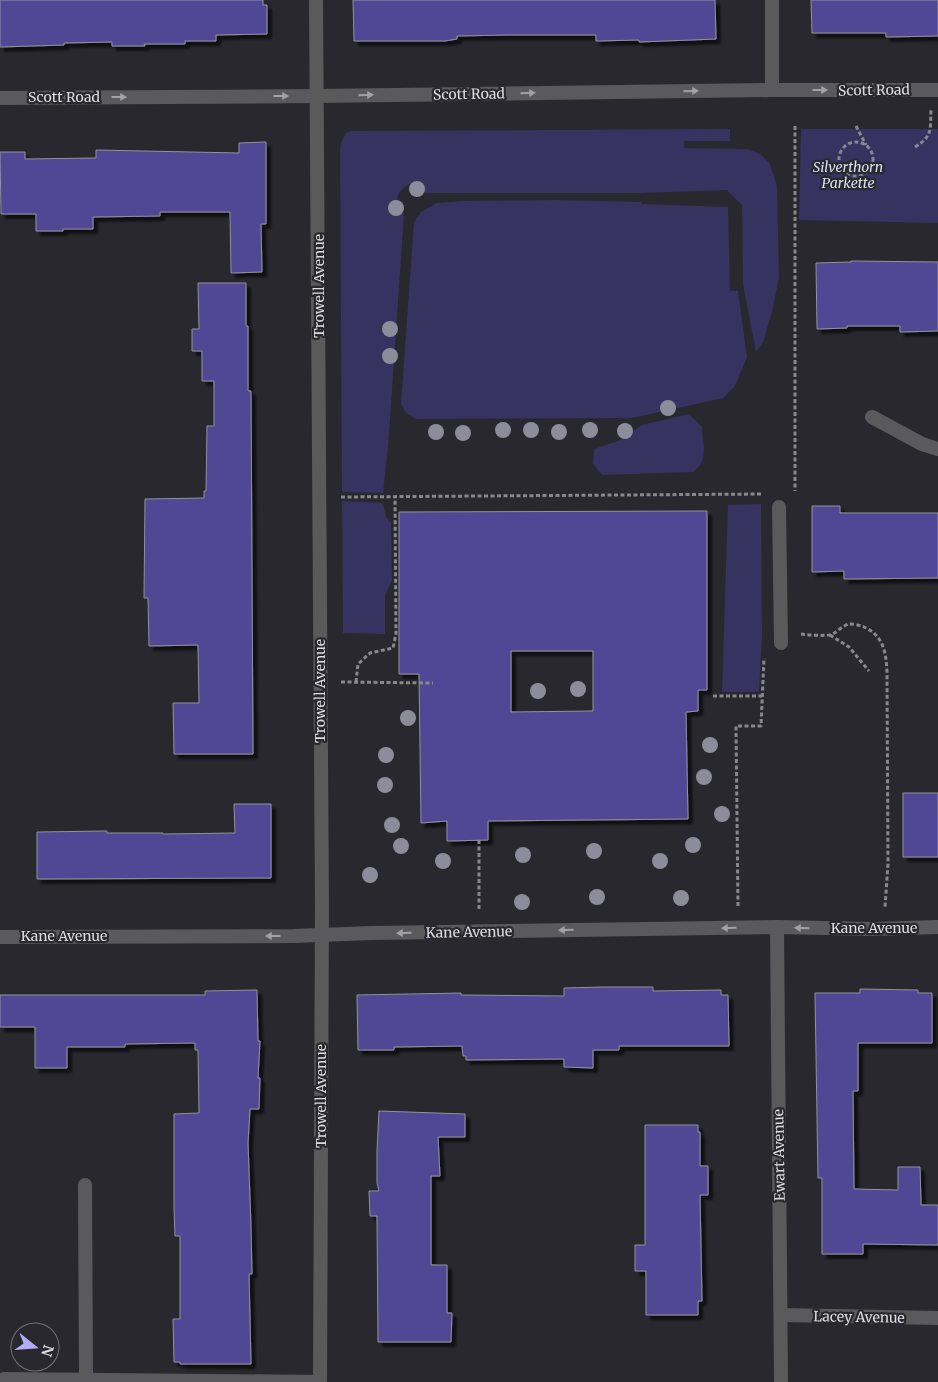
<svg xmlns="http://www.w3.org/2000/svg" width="938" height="1382" font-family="Merriweather,serif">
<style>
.green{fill:#373260}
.building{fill:#514695;stroke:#929298;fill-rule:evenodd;filter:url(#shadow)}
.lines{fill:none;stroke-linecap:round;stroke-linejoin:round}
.path{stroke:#88888c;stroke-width:3;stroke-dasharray:4 2.5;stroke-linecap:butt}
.service{stroke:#5a5a5c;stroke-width:14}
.minor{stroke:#5a5a5c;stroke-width:14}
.tree{fill:#8d8c9b}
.oneway{fill:#a2a2a5}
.labels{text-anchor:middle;stroke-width:4.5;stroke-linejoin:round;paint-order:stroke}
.street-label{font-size:14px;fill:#dddde0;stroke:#29282e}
.park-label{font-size:14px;font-style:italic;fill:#dedef5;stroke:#29282e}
</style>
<defs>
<filter id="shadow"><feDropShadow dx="4.5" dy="4.5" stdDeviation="1" flood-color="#0009"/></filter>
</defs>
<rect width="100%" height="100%" fill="#29282e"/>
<g class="green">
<path d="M730 129V141H684V148L747 149 760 154 770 164 777 186 779 277 772 312 763 342 756 352 743 284 742 205 727 190 641 193H426L413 182C398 190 391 199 404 214L388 448 383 493 342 492 340 149 341 143 346 133 351 131Z"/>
<path d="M801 129H938V223L799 220Z"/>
<path d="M555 200 641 202V204L728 207 730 291H738L747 357 735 386 723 398 632 418 416 419 406 413 401 404 414 222 421 212 437 203 462 201Z"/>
<path d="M689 414 702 427C703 445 709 461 693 472L602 475 593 464 594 449 621 440 642 425Z"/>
<path d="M342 501 383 503 386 517 391 523 392 580 385 595V634L343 633Z"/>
<path d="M761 504 762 634 759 692H722L728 505Z"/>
</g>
<g class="building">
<path d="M0 0H263V5H267V34L216 35V41H185V44H144L145 46H112V42L64 43V45L0 47Z"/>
<path d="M353 0H715L716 39 639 42V40L596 41V35H507L457 36V39L445 41H354Z"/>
<path d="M811 0H938V36L886 37V33H812Z"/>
<path d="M266 142V224H261L262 272 231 273 230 212H160V216L93 217V229H63V231H36V214H1L0 152H25V159L96 158V150L239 153V143Z"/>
<path d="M851 261 938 262V331L900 332V326H847V328L817 329 816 263 851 262Z"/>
<path d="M198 283H246V326H248V391H251L253 754H174L173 703H199L198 645 149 646 148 598H144L145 499 204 498V491H206L207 426H214V381H202V351H192V329H199Z"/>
<path d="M812 506H840V513H938V578L844 579V571L812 572Z"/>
<path d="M707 511V690H698V711L686 712 688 819 488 821V840L447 841V821L421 823 419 674H399V512ZM511 651H593V711L511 712Z"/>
<rect x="903" y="793" width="35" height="64"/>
<path d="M234 804H271V878L37 879V832L107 831V833H163V834L235 833Z"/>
<path d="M602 987H653V991L721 990V995H728L729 1046H619V1050H593V1068L564 1067V1059L466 1060V1056H463L462 1046 394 1047V1050H358L357 995 461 993V995L564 996V988Z"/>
<path d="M860 989 918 990V993H932V1043H858V1091H853L854 1189 898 1190V1167H920L921 1205H938V1245L863 1244V1254H822V1178H818L815 993H860Z"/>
<path d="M257 990 258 1041H260L258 1078H260L259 1109H250L248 1143 251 1227 252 1274H249L251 1364H180V1362H174L173 1319H180V1236H175L174 1207V1114L199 1113 198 1050H195V1043L125 1044V1047H67V1068H35V1027H0V995H205V991Z"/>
<path d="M379 1111 465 1114V1137H438L440 1176H431V1265H447V1313H452L451 1342H378L377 1216H370L369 1191H379L377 1183V1151Z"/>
<path d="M645 1125H698V1132H700V1166H708V1195H700L702 1301H698V1315H646V1271H635V1245H645Z"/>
</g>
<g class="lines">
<g class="path">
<path d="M795 126V491"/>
<path d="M856 126 866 145"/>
<circle cx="856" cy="159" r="17"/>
<path d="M915 147C933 136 930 130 931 110"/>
<path d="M341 497 762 494"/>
<path d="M801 634C810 635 820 636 829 635 836 634 841 626 849 624 854 624 860 625 864 627 884 636 886 653 887 672L888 864 885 907"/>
<path d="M830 635 849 647 869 671"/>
<path d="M341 682 433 683"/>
<path d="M356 682 358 664 370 653 393 648 396 634 395 497"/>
<path d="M713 696H762"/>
<path d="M479 840V910"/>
<path d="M738 906 736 726H761L764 658"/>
</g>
<g class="service">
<path d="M779 507 781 643"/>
<path d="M85 1185 86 1380"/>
<path d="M4 1379 320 1382"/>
</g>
<g class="minor">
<path d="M316 0 322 906 320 1382"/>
<path d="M772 0V90"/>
<path d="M0 98 317 96 772 90H938"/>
<path d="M872 417 922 444 938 449"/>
<path d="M777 927 781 1382"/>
<path d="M0 937 293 936 372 933 777 927 872 929 938 927"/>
<path d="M781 1315 938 1318"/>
</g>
</g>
<g class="tree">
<circle cx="417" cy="189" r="8"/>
<circle cx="396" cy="208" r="8"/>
<circle cx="390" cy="329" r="8"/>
<circle cx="390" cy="356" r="8"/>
<circle cx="668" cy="408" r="8"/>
<circle cx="503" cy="430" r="8"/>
<circle cx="531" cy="430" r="8"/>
<circle cx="590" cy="430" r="8"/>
<circle cx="625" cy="431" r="8"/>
<circle cx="436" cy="432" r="8"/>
<circle cx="559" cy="432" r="8"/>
<circle cx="463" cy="433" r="8"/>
<circle cx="578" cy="689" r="8"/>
<circle cx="538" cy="691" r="8"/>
<circle cx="408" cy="718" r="8"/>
<circle cx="710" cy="745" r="8"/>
<circle cx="386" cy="755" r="8"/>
<circle cx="704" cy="777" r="8"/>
<circle cx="385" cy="785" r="8"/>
<circle cx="722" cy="814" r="8"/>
<circle cx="392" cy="825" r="8"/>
<circle cx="693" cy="845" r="8"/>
<circle cx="401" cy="846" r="8"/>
<circle cx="594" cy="851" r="8"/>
<circle cx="523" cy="855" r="8"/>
<circle cx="443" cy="861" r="8"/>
<circle cx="660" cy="861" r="8"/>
<circle cx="370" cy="875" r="8"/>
<circle cx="597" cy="897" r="8"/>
<circle cx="681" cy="898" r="8"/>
<circle cx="522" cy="902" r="8"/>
</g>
<defs><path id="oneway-solid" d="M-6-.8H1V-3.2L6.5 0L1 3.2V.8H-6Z" transform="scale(1.25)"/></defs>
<g class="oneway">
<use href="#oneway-solid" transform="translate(820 90)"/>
<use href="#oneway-solid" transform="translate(691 91) rotate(-1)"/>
<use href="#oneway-solid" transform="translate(528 93) rotate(-1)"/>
<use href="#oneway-solid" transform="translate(366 95) rotate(-1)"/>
<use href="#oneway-solid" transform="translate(281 96)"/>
<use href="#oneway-solid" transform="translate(119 97)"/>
<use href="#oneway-solid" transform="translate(729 928) rotate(179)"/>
<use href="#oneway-solid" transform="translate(802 928) rotate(-178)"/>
<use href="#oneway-solid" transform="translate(566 930) rotate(179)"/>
<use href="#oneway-solid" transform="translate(404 933) rotate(179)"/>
<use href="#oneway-solid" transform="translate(273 936) rotate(180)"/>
</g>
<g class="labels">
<g class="street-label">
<text transform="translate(874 90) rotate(-1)" y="5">Scott Road</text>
<text transform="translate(469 94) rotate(-1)" y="5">Scott Road</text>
<text x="64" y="102">Scott Road</text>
<text transform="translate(319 286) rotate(-90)" y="5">Trowell Avenue</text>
<text transform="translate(320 691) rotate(-90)" y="5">Trowell Avenue</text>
<text x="874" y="933">Kane Avenue</text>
<text transform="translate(469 932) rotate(-1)" y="5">Kane Avenue</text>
<text x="64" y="941">Kane Avenue</text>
<text transform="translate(321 1096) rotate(-90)" y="5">Trowell Avenue</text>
<text transform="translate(779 1155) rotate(-91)" y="5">Ewart Avenue</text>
<text transform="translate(859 1317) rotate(1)" y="5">Lacey Avenue</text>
</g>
<g class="park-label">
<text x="848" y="172">Silverthorn<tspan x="848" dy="16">Parkette</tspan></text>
</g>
</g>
<g transform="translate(35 1347) rotate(107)"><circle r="24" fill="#29282e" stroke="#717075"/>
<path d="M0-4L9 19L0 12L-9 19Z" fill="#b2adf9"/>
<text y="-8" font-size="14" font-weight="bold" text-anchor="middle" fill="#dddde0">N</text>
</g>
</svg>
